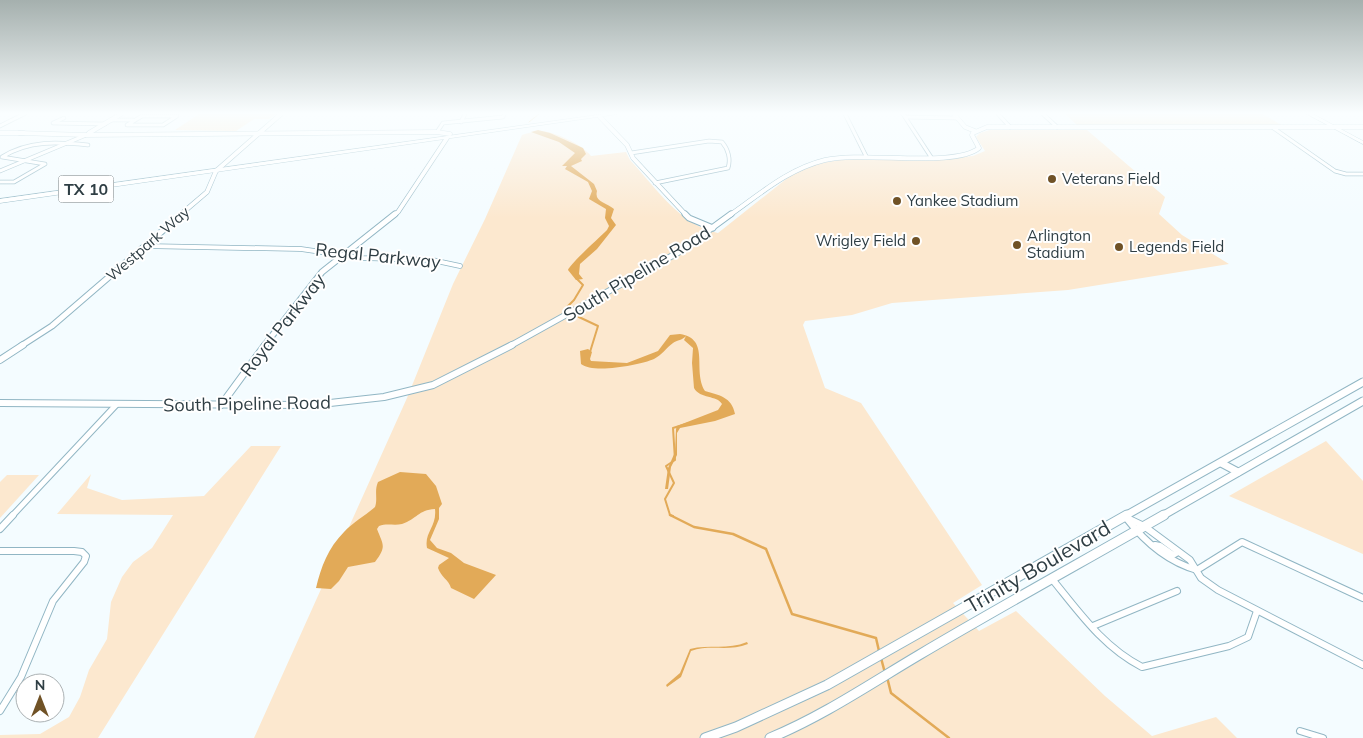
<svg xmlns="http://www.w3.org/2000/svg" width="1363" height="738" font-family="Mulish,sans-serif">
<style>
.green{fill:#fce8cf}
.water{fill:#e2aa58}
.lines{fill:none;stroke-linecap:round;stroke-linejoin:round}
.stream-far2{stroke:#e2aa58;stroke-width:1}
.stream-far1{stroke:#e2aa58;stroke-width:2}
.stream{stroke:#e2aa58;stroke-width:2.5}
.minor-far3-casing{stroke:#91b6c4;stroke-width:4.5}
.minor-far2-casing{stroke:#91b6c4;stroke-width:5.5}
.minor-far1-casing{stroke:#91b6c4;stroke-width:7}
.minor-casing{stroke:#91b6c4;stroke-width:8}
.tertiary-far2-casing{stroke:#91b6c4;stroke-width:5}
.tertiary-far1-casing{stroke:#91b6c4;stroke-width:7}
.tertiary-casing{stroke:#91b6c4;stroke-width:8}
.secondary-far2-casing{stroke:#91b6c4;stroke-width:5}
.secondary-far1-casing{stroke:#91b6c4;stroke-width:9}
.secondary-casing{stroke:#91b6c4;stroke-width:11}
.primary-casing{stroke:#91b6c4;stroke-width:1}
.minor-far3{stroke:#fff;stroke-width:3}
.minor-far2{stroke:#fff;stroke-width:4}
.minor-far1{stroke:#fff;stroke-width:5}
.minor{stroke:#fff;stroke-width:6}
.tertiary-far2{stroke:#fff;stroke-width:4}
.tertiary-far1{stroke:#fff;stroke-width:5}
.tertiary{stroke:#fff;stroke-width:6}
.secondary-far2{stroke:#fff;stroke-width:4}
.secondary-far1{stroke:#fff;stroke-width:7}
.secondary{stroke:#fff;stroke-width:9}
.primary{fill:#fff;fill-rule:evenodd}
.poi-dot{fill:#705226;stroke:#fff;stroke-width:2}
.labels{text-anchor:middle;stroke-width:4;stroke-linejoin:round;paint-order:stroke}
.far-poi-label{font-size:15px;fill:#2f3e44;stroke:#fff;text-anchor:start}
.far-street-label{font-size:15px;fill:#2f3e44;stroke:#fff}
.shield{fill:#fff;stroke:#6d787c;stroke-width:1}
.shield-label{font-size:16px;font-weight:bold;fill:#2f3e44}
.street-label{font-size:18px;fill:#2f3e44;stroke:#fff}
.near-street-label{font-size:21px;fill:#2f3e44;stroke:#fff}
</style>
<rect width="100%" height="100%" fill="#f4fcff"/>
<g class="green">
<path d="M199 114H276L269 119H254L236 131 175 130Z"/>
<path d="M1065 114H1263L1283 126H1078Z"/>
<path d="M990 130H1087L1165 197 1159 214 1182 235 1229 264 1068 290 892 303 852 315 805 321 803 325 825 388 861 403 982 585 953 603 979 631 1016 611 1105 696 1152 736 1216 717 1237 738H254L407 398 453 284 485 219 522 135C527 133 533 132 538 131 552 130 582 144 591 156L626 152 630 160C656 188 680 225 718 233L795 172 821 163 852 158H951L973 156 985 151 976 137 980 133Z"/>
<path d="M1326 441 1363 481V554L1229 496Z"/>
<path d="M251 446H281L98 738H0V735L40 734 69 717 80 697 89 670 107 639 111 602 122 577 133 562 152 548 173 515 57 514 91 474 87 488 122 500 204 496Z"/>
<path d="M7 475H39L0 518V482Z"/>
</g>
<g class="water">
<path d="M538 130 550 133 583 148 586 154 581 159 582 161 571 166 594 184 597 191C594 202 606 202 614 209L611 218 616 225 597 249 580 264 579 274 583 279 576 280 568 270C570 264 600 237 607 230L609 226 605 218 606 209 589 199 592 191 588 182 565 169 567 166H562L575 153 559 142 531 132Z"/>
<path d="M680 334C711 339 692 370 705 391 719 395 732 397 735 414L715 421 680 428 677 433V455L671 467 668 489H665L668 468 675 452 676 429 677 426 718 410 722 404C717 395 700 399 694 388L692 363 693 348 684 340 686 336C683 340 677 340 673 343 666 348 662 355 654 359 640 365 593 374 581 364L580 351 588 349 592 352 590 359 591 361 627 363 658 351 670 335Z"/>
<path d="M400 472 426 474 436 486 442 504 439 508V519L430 540 437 548 451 553 464 563 496 575 474 599 451 588C449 580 441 577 438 568L439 565 449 558 427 548C424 532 437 527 435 509 418 510 417 519 402 524 394 526 387 523 379 526L377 529C383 545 387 546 375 562L348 567 339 581 331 589 316 588C321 567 328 548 344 532 353 522 365 516 375 507 378 499 374 491 378 482Z"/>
<path d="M747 642 748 644C729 652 710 644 691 651L681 677 667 687 666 685 680 673 690 649C709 644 728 650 747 642Z"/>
</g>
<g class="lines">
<path class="stream-far2" d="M529 122 539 114"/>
<g class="stream-far1">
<path d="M576 278 583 285 574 300 564 310 598 326 590 352"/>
<path d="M673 516 670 515 665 499 674 483 666 466 675 460 673 428 689 423"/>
</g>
<g class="stream">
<path d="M670 515 694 527 733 534 766 549 792 614 876 638 879 651"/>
<path d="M881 658 885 673"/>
<path d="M887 677 891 693 949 738"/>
</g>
<defs>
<g id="minor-far3">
<path d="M845 114 866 156"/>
<path d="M903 114 931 157"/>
<path d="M998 114 1010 127"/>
<path d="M1043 114 1057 127"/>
<path d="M142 116H177L163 125H127Z"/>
<path d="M905 117 957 118"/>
<path d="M64 118 53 123 105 124"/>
<path d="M111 120H133"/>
<path d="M461 122 465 114"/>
<path d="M0 126 24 114"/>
<path d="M1272 127 1335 171 1346 174H1363"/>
<path d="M437 132 443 123 503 117 504 114"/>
<path d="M631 153 709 141 722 142C728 149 731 159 728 168L655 183"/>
<path d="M0 171 86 135"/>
<path d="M0 182H14L45 164 2 157C29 140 58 142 88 145"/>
</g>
<path id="minor-far2" d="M146 246 301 249 362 258 432 260 460 266"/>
<path id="minor-far1" d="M12 516 117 404"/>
<g id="minor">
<path d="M1125 517 1144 526 1190 560 1201 578 1218 590 1363 665"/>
<path d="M1127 519C1145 542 1168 562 1197 570"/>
<path d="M0 529 13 515"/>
<path d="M1155 545 1160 546 1173 555 1178 552"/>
<path d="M0 551H74L82 552 86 556 84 562 53 601 21 677 0 711"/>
<path d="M1197 570 1242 542 1363 598"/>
<path d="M1052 579C1079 612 1103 647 1142 667L1229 646 1248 637 1257 611"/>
<path d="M1093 626 1177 591"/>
<path d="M1300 731 1323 738"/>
</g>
<g id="tertiary-far2">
<path d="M954 114 965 127 975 131"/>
<path d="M600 117 627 145 633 158 686 215"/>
<path d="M89 133 121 114"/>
<path d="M180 215 207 192 216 171"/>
<path d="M394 215 398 212 447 138"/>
<path d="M730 215C760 194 788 169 825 160 863 151 955 168 979 148L972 135 973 133 987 127H1363"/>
</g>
<g id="tertiary-far1">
<path d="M685 214 689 218 713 228"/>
<path d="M21 346 52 326 182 214"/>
<path d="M264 346 322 272 395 214"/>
<path d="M510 346 679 252 731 214"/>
</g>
<g id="tertiary">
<path d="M0 360 23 345"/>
<path d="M0 403 312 405 384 397 433 385 512 345"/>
<path d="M221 405 265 345"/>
</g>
<g id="secondary-far2">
<path d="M0 133H24"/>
<path d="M19 133 86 135 437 132 450 134"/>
<path d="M216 171 281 114"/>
</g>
<g id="secondary-far1">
<path d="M1221 463 1238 472"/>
<path d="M1125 516 1363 382"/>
<path d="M1162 516 1363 401"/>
</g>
<g id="secondary">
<path d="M705 738 736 727 827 685 1127 515"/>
<path d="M770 738C823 716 870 684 919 655 1000 607 1082 562 1164 515"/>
</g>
<g id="primary">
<path d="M604 114H618L0 203V199Z"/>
<path d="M1307 114H1313L1363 141V144Z"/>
</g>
</defs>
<use href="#minor-far3" class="minor-far3-casing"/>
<use href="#minor-far2" class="minor-far2-casing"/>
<use href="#minor-far1" class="minor-far1-casing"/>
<use href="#minor" class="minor-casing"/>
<use href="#tertiary-far2" class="tertiary-far2-casing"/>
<use href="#tertiary-far1" class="tertiary-far1-casing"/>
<use href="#tertiary" class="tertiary-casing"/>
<use href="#secondary-far2" class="secondary-far2-casing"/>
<use href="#secondary-far1" class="secondary-far1-casing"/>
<use href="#secondary" class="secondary-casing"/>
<use href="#primary" class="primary-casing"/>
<use href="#minor-far3" class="minor-far3"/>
<use href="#minor-far2" class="minor-far2"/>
<use href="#minor-far1" class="minor-far1"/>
<use href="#minor" class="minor"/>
<use href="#tertiary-far2" class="tertiary-far2"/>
<use href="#tertiary-far1" class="tertiary-far1"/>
<use href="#tertiary" class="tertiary"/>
<use href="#secondary-far2" class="secondary-far2"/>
<use href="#secondary-far1" class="secondary-far1"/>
<use href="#secondary" class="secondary"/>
<use href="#primary" class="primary"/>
</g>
<linearGradient id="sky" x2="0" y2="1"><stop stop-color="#a5b0ae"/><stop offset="0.52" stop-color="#fafeff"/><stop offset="1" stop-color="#fafeff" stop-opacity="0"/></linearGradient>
<rect width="1363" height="218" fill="url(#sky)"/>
<g class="poi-dot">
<circle cx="1052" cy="179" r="5"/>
<circle cx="897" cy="201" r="5"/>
<circle cx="916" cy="241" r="5"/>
<circle cx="1017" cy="245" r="5"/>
<circle cx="1119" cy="247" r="5"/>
</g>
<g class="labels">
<g class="far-poi-label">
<text x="1062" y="184">Veterans Field</text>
<text x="907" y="206">Yankee Stadium</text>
<text x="1027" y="241">Arlington<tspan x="1027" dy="17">Stadium</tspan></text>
<text x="906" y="246" text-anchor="end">Wrigley Field</text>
<text x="1129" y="252">Legends Field</text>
</g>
<g class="far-street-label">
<text transform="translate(148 244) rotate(-41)" y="5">Westpark Way</text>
</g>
<rect class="shield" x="58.5" y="175.5" width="55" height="27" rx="4"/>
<g class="shield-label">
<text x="86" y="195">TX 10</text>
</g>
<g class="street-label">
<text transform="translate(378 256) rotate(6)" y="6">Regal Parkway</text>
<text transform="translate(637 274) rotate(-31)" y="6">South Pipeline Road</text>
<text transform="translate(283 325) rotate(-52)" y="6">Royal Parkway</text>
<text transform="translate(247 404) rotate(-1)" y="6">South Pipeline Road</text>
</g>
<g class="near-street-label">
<text transform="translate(1038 567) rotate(-30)" y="7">Trinity Boulevard</text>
</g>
</g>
<g transform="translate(40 698)"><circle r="24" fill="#ffffff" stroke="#acb2b4"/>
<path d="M0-4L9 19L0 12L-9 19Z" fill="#705226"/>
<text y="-8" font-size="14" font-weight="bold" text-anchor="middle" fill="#2f3e44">N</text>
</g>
</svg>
